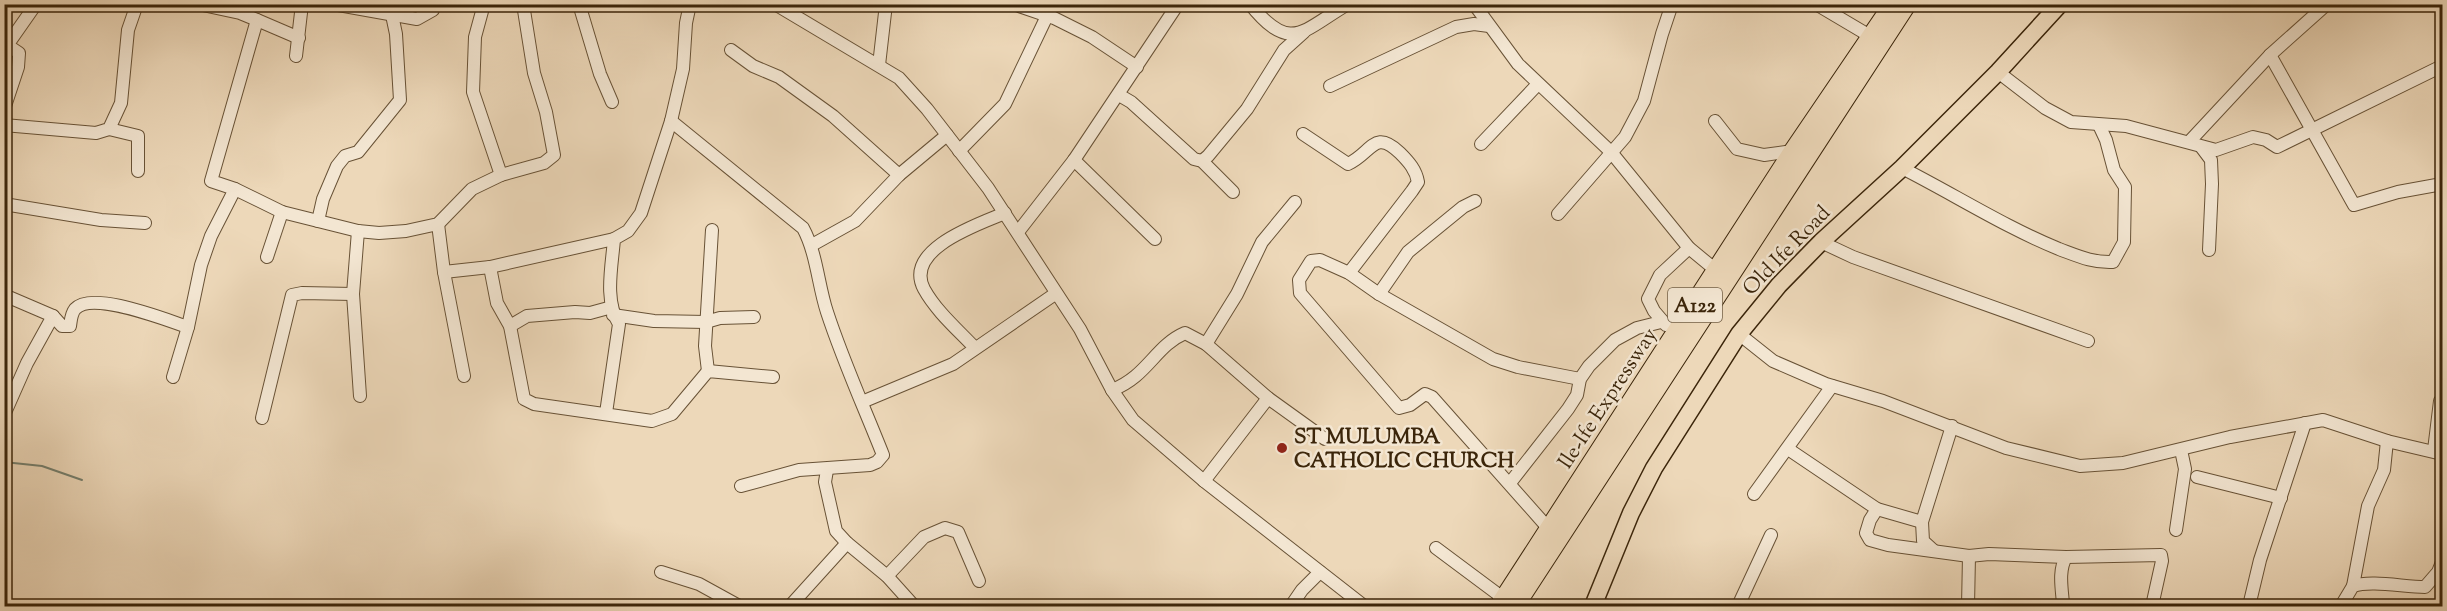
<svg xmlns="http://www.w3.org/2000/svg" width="2447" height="611" font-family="'Sorts Mill Goudy',serif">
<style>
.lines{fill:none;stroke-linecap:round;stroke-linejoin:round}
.stream{stroke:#737e6d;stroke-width:2}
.minor-casing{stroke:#685236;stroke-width:14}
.major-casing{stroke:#3b250a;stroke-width:19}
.highway-casing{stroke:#3b250a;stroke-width:20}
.minor{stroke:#f3e6d2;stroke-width:12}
.major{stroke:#edd8b9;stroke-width:16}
.highway{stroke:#edd8b9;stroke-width:18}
.poi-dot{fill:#8f2418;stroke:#f3e6d2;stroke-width:2}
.labels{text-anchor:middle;stroke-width:5;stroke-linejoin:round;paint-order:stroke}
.shield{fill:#f3e6d2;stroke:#725f46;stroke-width:1.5}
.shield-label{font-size:20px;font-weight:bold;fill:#3b250a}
.street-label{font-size:21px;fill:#3b250a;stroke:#f3e6d2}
.poi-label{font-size:21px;font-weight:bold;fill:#3b250a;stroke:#f3e6d2;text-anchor:start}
</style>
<rect width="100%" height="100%" fill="#edd8b9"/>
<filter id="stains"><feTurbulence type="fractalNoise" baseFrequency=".00333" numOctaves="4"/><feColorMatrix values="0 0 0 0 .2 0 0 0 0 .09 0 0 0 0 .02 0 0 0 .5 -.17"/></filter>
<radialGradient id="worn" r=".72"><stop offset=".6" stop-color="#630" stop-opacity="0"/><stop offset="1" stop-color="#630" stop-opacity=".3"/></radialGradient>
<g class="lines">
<path class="stream" d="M4 462 42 466 82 480"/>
<defs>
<g id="minor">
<path d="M198 4 240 13 257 20 211 181 235 189 282 212 358 231 379 233 406 231 438 224 472 189 501 175 544 163 554 155 546 112 534 73 523 4"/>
<path d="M333 4 417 19 433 10 434 4"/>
<path d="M484 4 475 37 473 92 501 175"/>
<path d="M579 4 600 74 612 102"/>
<path d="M775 4 899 78 927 109 988 188 1080 329 1112 390 1133 420 1204 481 1364 606"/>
<path d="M1013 4 1054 18 1092 37 1137 67"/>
<path d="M1250 4C1291 55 1303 30 1348 4"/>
<path d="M1474 4 1518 64 1611 152 1689 248 1717 271"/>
<path d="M1816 4 1870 36"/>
<path d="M257 20 299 38"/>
<path d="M4 43 19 53 18 67 4 109"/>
<path d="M8 44 36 4"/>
<path d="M731 50 753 66 779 77 833 116 899 175"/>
<path d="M2270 55 2354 205 2398 192 2442 184"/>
<path d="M296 56 302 4"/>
<path d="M879 65 886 4"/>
<path d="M1998 72 2045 108 2071 122 2126 126 2216 150 2253 137 2266 140 2277 147 2442 66"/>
<path d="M1330 86 1456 27 1474 24 1489 26"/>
<path d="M1119 95 1131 102 1194 159 1202 161 1233 192"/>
<path d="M671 121 803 228C817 254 818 285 827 312 843 361 864 407 883 455L877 462 870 465 799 470 741 486"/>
<path d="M1715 121 1737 149 1764 155 1793 151"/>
<path d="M4 125 96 133 109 129 121 103 128 30 137 4"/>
<path d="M109 129 138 136V171"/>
<path d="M1303 134 1348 164C1372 153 1374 128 1400 153 1409 162 1416 170 1418 182L1412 191 1349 273"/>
<path d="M2189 142 2270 55 2327 4"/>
<path d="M1481 144 1538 84"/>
<path d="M2202 148 2211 160 2212 184 2209 250"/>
<path d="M959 151 1005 104 1047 16"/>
<path d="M1074 160 1155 239"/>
<path d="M1202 161 1208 156 1247 109 1284 50 1304 32"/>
<path d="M1902 168C1955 195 2005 227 2059 249 2078 256 2093 263 2113 262L2124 242 2125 187 2114 170 2106 140 2099 125"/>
<path d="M4 204 101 220 145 223"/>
<path d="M1558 214 1625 137 1644 101 1662 34 1672 4"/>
<path d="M318 221 323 199 337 166 345 156 358 152 400 100 396 34 392 15"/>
<path d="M438 224 444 272 464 376"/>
<path d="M358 231 353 294 360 396"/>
<path d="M1018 232 1074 160 1178 4"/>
<path d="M1821 242 1853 257 2088 341"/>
<path d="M812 245 855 221 899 175 947 135"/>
<path d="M267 257 282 212"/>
<path d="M490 267 497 303 510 326 524 399 534 404 652 421 672 414 708 371 773 377"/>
<path d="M444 272 490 267 614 239"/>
<path d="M1379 294 1408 252 1463 207 1475 201"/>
<path d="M4 295 53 316 62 326H70C71 320 71 314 75 309 92 290 166 320 188 327"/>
<path d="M613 315 654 321 706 322 720 318 754 317"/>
<path d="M1666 325 1654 311 1648 299 1660 275 1689 248"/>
<path d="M510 326 527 316 575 312 590 313 612 307"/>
<path d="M1739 334 1773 361 1826 384 1883 401 2006 448 2080 466 2123 463 2230 437 2323 420 2387 441 2442 454"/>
<path d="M1206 344 1237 294 1262 242 1295 202"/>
<path d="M975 348C958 330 936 311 924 289 903 249 979 224 1005 213"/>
<path d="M708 371 705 346 712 230"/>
<path d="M173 377 188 327 201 265 211 236 235 189"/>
<path d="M1112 390C1148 376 1155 346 1185 333L1206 344 1268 398 1325 439"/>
<path d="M862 402 953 364 1055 294"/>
<path d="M606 413 619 324C604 300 612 266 614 239L628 231 641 213 671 121 683 69 686 23 690 4"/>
<path d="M4 415 27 363 53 316"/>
<path d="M262 418 292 295 302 293 353 294"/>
<path d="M1788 449 1877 509 1922 522"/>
<path d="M2434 450 2440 401 2442 399"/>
<path d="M827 470 825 482 836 531 847 543 887 576 914 606"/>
<path d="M2197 477 2281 498"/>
<path d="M1204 481 1268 398"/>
<path d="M1510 483 1568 409 1577 395 1580 379 1589 366 1615 340 1637 328 1661 322"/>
<path d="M1754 494 1832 386"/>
<path d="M1877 509 1870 520 1866 533 1870 540 1888 545 1969 556 1989 554 2066 557 2161 555 2162 561 2152 606"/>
<path d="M1549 529 1432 397 1425 394 1410 405 1399 408 1300 293 1299 280 1311 261 1320 260 1349 273 1379 294 1493 359 1518 367 1580 379"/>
<path d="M2176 530 2185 469 2181 450"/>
<path d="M1436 548 1503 598"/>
<path d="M1934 551 1923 541 1922 522 1952 426"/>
<path d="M2066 557C2058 571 2062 589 2063 604L2067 606"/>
<path d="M661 572 699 584 739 606"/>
<path d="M887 576 924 537 945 528 958 532 979 581"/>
<path d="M2353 586 2368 506 2384 470 2387 441"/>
<path d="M1594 603 1609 606"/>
<path d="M790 606 847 543"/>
<path d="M1291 606 1302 590 1320 572"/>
<path d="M1738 606 1771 535"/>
<path d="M1968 606 1969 556"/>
<path d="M2249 606 2260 560 2305 423"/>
<path d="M2341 606 2353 586C2371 580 2404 587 2425 587L2438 572 2442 562"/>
</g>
<path id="major" d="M1593 606 1631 513 1654 468 1739 334 1779 285 1821 242 1902 168 1998 72 2060 4"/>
<g id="highway">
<path d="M1499 606 1793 151 1893 4"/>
<path d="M1515 606 1907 4"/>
</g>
</defs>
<use href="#minor" class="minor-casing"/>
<use href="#major" class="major-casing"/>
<use href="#highway" class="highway-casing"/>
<use href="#minor" class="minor"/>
<use href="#major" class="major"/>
<use href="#highway" class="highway"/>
</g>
<circle class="poi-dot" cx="1282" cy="448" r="6"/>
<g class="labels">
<rect class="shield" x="1668" y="288" width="54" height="34" rx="4.5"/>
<g class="shield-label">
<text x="1695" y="312">A122</text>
</g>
<g class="street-label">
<text transform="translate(1786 250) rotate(-46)" y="7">Old Ife Road</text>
<text transform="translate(1607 398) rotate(-57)" y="7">Ile-Ife Expressway</text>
</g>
<g class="poi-label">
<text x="1294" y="443">ST MULUMBA<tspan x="1294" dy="24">CATHOLIC CHURCH</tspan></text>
</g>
</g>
<rect width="2447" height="611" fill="none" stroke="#edd8b9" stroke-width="24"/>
<rect x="6" y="6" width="2435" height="599" fill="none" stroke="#3b250a" stroke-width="3"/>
<rect x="12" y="12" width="2423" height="587" fill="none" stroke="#3b250a" stroke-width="1.5"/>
<rect width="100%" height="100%" filter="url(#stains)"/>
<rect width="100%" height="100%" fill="url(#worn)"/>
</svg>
